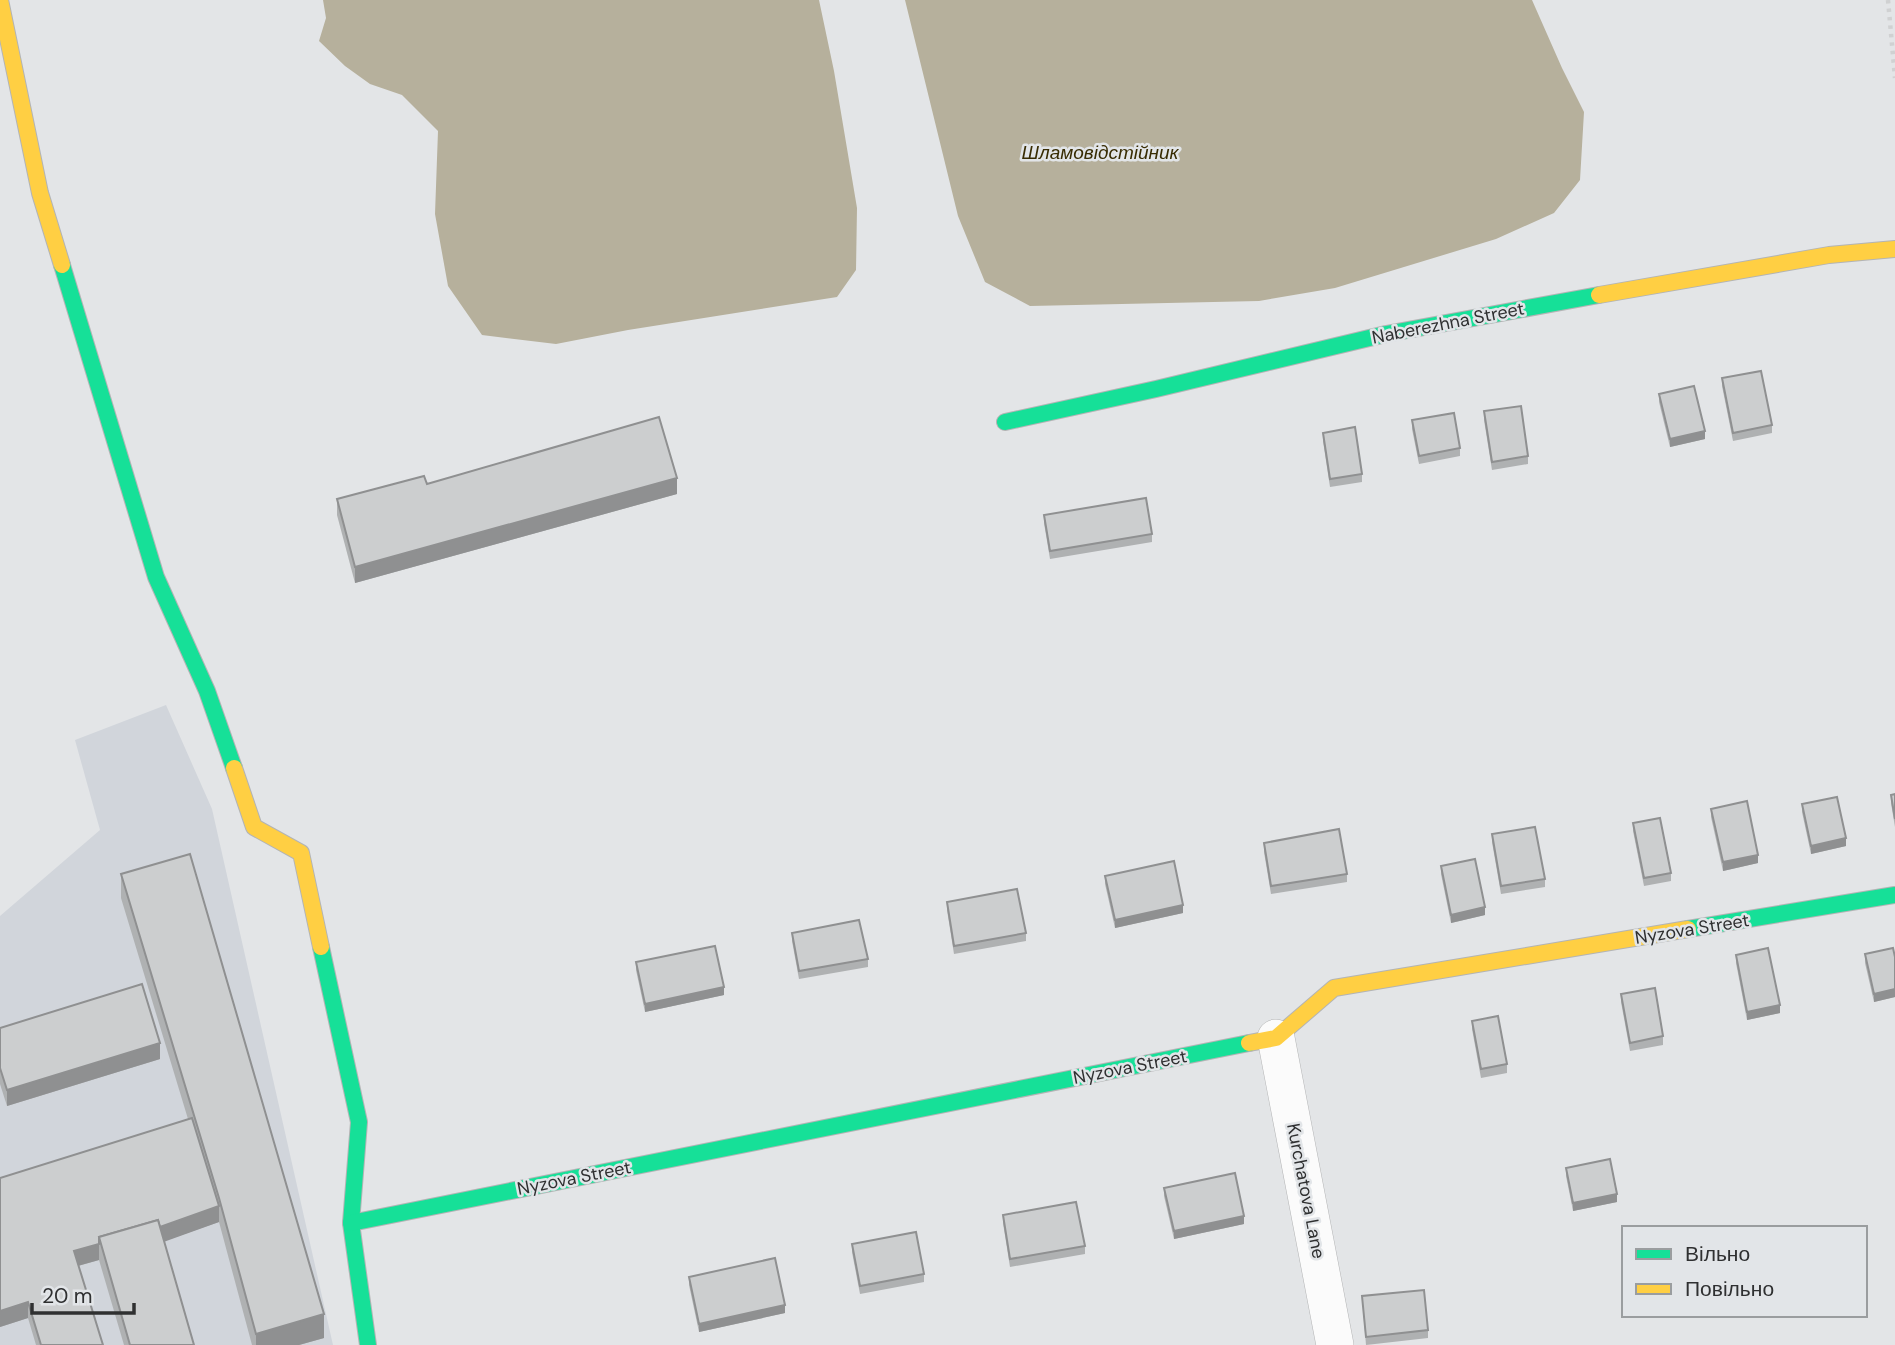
<svg xmlns="http://www.w3.org/2000/svg" width="1895" height="1345" font-family="'DM Sans',sans-serif">
<style>
.built{fill:#d1d5db}
.water{fill:#b6b09c}
.lines{fill:none;stroke-linecap:round;stroke-linejoin:round}
.street-casing{stroke:#b3b4b5;stroke-width:38}
.fast-casing{stroke:#b3b4b5;stroke-width:18}
.slow-casing{stroke:#b3b4b5;stroke-width:18}
.path{stroke:#d0d1d2;stroke-width:4.5;stroke-dasharray:3.5 5;stroke-linecap:butt}
.street{stroke:#fbfbfb;stroke-width:37}
.fast{stroke:#16e098;stroke-width:16}
.slow{stroke:#ffcf43;stroke-width:16}
.wall{fill:#afb1b2}
.shaded-wall{fill:#8f9091}
.building{fill:#cccecf;stroke:#8f9091;stroke-width:2}
.labels{text-anchor:middle;stroke-width:5;stroke-linejoin:round;paint-order:stroke}
.street-label{font-size:18px;fill:#2f3031;stroke:#e2e5e8}
.water-label{font-size:19px;font-style:italic;fill:#382c03;stroke:#e2e5e8}
</style>
<rect width="100%" height="100%" fill="#e3e5e7"/>
<path class="built" d="M166 705 212 809 333 1345H0V916L100 830 75 740Z"/>
<g class="water">
<path d="M323 0H819L834 71 857 208 856 270 837 297 628 330 556 344 482 335 448 286 435 214 438 131 402 95 370 84 345 66 319 41 326 18Z"/>
<path d="M905 0H1532L1562 68 1584 112 1580 180 1554 213 1496 239 1335 288 1259 301 1030 306 985 282 958 216Z"/>
</g>
<g class="lines">
<defs>
<path id="street" d="M1276 1038 1335 1345"/>
<g id="fast">
<path d="M62 265 156 577 207 691 234 768"/>
<path d="M1005 422 1156 389 1386 334 1599 295"/>
<path d="M1688 929 1895 895"/>
<path d="M321 947 359 1122 351 1223 368 1345"/>
<path d="M351 1223 1249 1043"/>
</g>
<g id="slow">
<path d="M0 0 40 193 62 265"/>
<path d="M1599 295 1829 255 1895 249"/>
<path d="M234 768 254 827 301 853 321 947"/>
<path d="M1249 1043 1276 1038 1334 988 1688 929"/>
</g>
</defs>
<use href="#street" class="street-casing"/>
<use href="#fast" class="fast-casing"/>
<use href="#slow" class="slow-casing"/>
<path class="path" d="M1888 0 1895 78"/>
<use href="#street" class="street"/>
<use href="#fast" class="fast"/>
<use href="#slow" class="slow"/>
</g>
<g class="wall">
<path d="M1722 378 1772 425V433L1733 441 1722 386Z"/>
<path d="M1659 394 1705 439 1670 447 1659 402Z"/>
<path d="M1484 411 1528 456V464L1492 470 1484 420Z"/>
<path d="M1412 420 1460 448V456L1419 464 1412 429Z"/>
<path d="M1323 433 1362 474V482L1330 487 1323 441Z"/>
<path d="M427 484 677 494 355 583 337 515V499Z"/>
<path d="M1044 515 1152 534V542L1050 559 1044 523Z"/>
<path d="M1895 794V827L1891 803V795Z"/>
<path d="M1802 804 1846 846 1811 854 1802 812Z"/>
<path d="M1711 809 1758 863 1723 871 1711 817Z"/>
<path d="M1633 823 1671 873V881L1644 886 1633 831Z"/>
<path d="M1492 834 1545 879V887L1501 894 1492 842Z"/>
<path d="M1264 843 1347 874V882L1271 894 1264 852Z"/>
<path d="M1441 866 1485 915 1451 923 1441 874Z"/>
<path d="M121 874 324 1338 299 1345H252L219 1222 164 1241 194 1345H124L99 1260 78 1266 103 1345H36L28 1318 0 1327V1178L188 1119 121 898Z"/>
<path d="M1105 876 1183 913 1115 928 1105 884Z"/>
<path d="M947 902 1026 933V941L954 954 947 910Z"/>
<path d="M792 933 868 959V967L799 979 792 941Z"/>
<path d="M1865 954 1895 957V997L1874 1002 1865 963Z"/>
<path d="M1736 955 1780 1013 1747 1020 1736 963Z"/>
<path d="M636 962 724 995 645 1012 636 970Z"/>
<path d="M1621 994 1663 1036V1045L1630 1051 1621 1002Z"/>
<path d="M1472 1021 1507 1064V1073L1481 1078 1472 1029Z"/>
<path d="M0 1028 160 1059 7 1106 0 1084Z"/>
<path d="M1566 1168 1617 1202 1573 1211 1566 1176Z"/>
<path d="M1164 1188 1244 1224 1174 1239 1164 1196Z"/>
<path d="M1003 1215 1085 1246V1254L1010 1267 1003 1223Z"/>
<path d="M852 1244 924 1274V1282L860 1294 852 1252Z"/>
<path d="M689 1277 785 1313 699 1332 689 1285Z"/>
<path d="M1362 1296 1428 1330V1338L1366 1345Z"/>
</g>
<g class="shaded-wall">
<path d="M1705 431V439L1670 447V439Z"/>
<path d="M677 478V494L355 583V567Z"/>
<path d="M1846 838V846L1811 854V846Z"/>
<path d="M1758 855V863L1723 871V862Z"/>
<path d="M1183 905V913L1115 928V920Z"/>
<path d="M1485 907V915L1451 923V915Z"/>
<path d="M724 987V995L645 1012V1004Z"/>
<path d="M1895 989V997L1874 1002V994Z"/>
<path d="M1780 1005V1013L1747 1020V1012Z"/>
<path d="M160 1043V1059L7 1106V1090Z"/>
<path d="M1617 1194V1202L1573 1211V1203Z"/>
<path d="M219 1206V1222L158 1244H101Z"/>
<path d="M1244 1216V1224L1174 1239V1231Z"/>
<path d="M99 1244V1260L74 1267V1251Z"/>
<path d="M28 1302V1318L0 1327V1311Z"/>
<path d="M785 1305V1313L699 1332V1324Z"/>
<path d="M324 1314V1338L299 1345H256V1334Z"/>
</g>
<g class="building">
<path d="M1761 371 1772 425 1733 433 1722 378Z"/>
<path d="M1694 386 1705 431 1670 439 1659 394Z"/>
<path d="M1521 406 1528 456 1492 462 1484 411Z"/>
<path d="M1454 413 1460 448 1419 456 1412 420Z"/>
<path d="M659 417 677 478 355 567 337 499 424 476 427 484Z"/>
<path d="M1355 427 1362 474 1330 479 1323 433Z"/>
<path d="M1146 498 1152 534 1050 551 1044 515Z"/>
<path d="M1895 794V819L1891 795Z"/>
<path d="M1837 797 1846 838 1811 846 1802 804Z"/>
<path d="M1747 801 1758 855 1723 862 1711 809Z"/>
<path d="M1660 818 1671 873 1644 878 1633 823Z"/>
<path d="M1535 827 1545 879 1501 886 1492 834Z"/>
<path d="M1339 829 1347 874 1271 886 1264 843Z"/>
<path d="M190 854 324 1314 256 1334 219 1198 121 874Z"/>
<path d="M1475 859 1485 907 1451 915 1441 866Z"/>
<path d="M1174 861 1183 905 1115 920 1105 876Z"/>
<path d="M1017 889 1026 933 954 946 947 902Z"/>
<path d="M859 920 868 959 799 971 792 933Z"/>
<path d="M715 946 724 987 645 1004 636 962Z"/>
<path d="M1768 948 1780 1005 1747 1012 1736 955Z"/>
<path d="M1893 948 1895 957V989L1874 994 1865 954Z"/>
<path d="M142 984 160 1043 7 1090 0 1068V1028Z"/>
<path d="M1655 988 1663 1036 1630 1043 1621 994Z"/>
<path d="M1498 1016 1507 1064 1481 1069 1472 1021Z"/>
<path d="M192 1118 219 1206 160 1227 158 1220 99 1237V1244L74 1251 103 1345H41L28 1302 0 1311V1178Z"/>
<path d="M1610 1159 1617 1194 1573 1203 1566 1168Z"/>
<path d="M1235 1173 1244 1216 1174 1231 1164 1188Z"/>
<path d="M1076 1202 1085 1246 1010 1259 1003 1215Z"/>
<path d="M158 1220 194 1345H130L99 1237Z"/>
<path d="M916 1232 924 1274 860 1286 852 1244Z"/>
<path d="M775 1258 785 1305 699 1324 689 1277Z"/>
<path d="M1424 1290 1428 1330 1366 1337 1362 1296Z"/>
</g>
<g class="labels">
<g class="street-label">
<text transform="translate(1448 323) rotate(-11)" y="6">Naberezhna Street</text>
<text transform="translate(1692 929) rotate(-9)" y="6">Nyzova Street</text>
<text transform="translate(1130 1067) rotate(-11)" y="6">Nyzova Street</text>
<text transform="translate(574 1178) rotate(-11)" y="6">Nyzova Street</text>
<text transform="translate(1306 1191) rotate(79)" y="6">Kurchatova Lane</text>
</g>
<g class="water-label">
<text x="1100" y="159">Шламовідстійник</text>
</g>
</g>
<rect x="1622" y="1226" width="245" height="91" fill="#e2e5e8" stroke="#9a9d9f" stroke-width="2"/>
<rect x="1636" y="1249" width="35" height="10" fill="#16e098" stroke="#9a9d9f" stroke-width="2"/>
<text x="1685" y="1261" font-size="21" fill="#2f3031">Вільно</text>
<rect x="1636" y="1284" width="35" height="10" fill="#ffcf43" stroke="#9a9d9f" stroke-width="2"/>
<text x="1685" y="1296" font-size="21" fill="#2f3031">Повільно</text>
<path d="M32 1303v10h102v-10" fill="none" stroke="#2f3031" stroke-width="3.5"/>
<text x="42" y="1303" font-size="21" fill="#2f3031" stroke="#e2e5e8" stroke-width="5" paint-order="stroke">20 m</text>
</svg>
